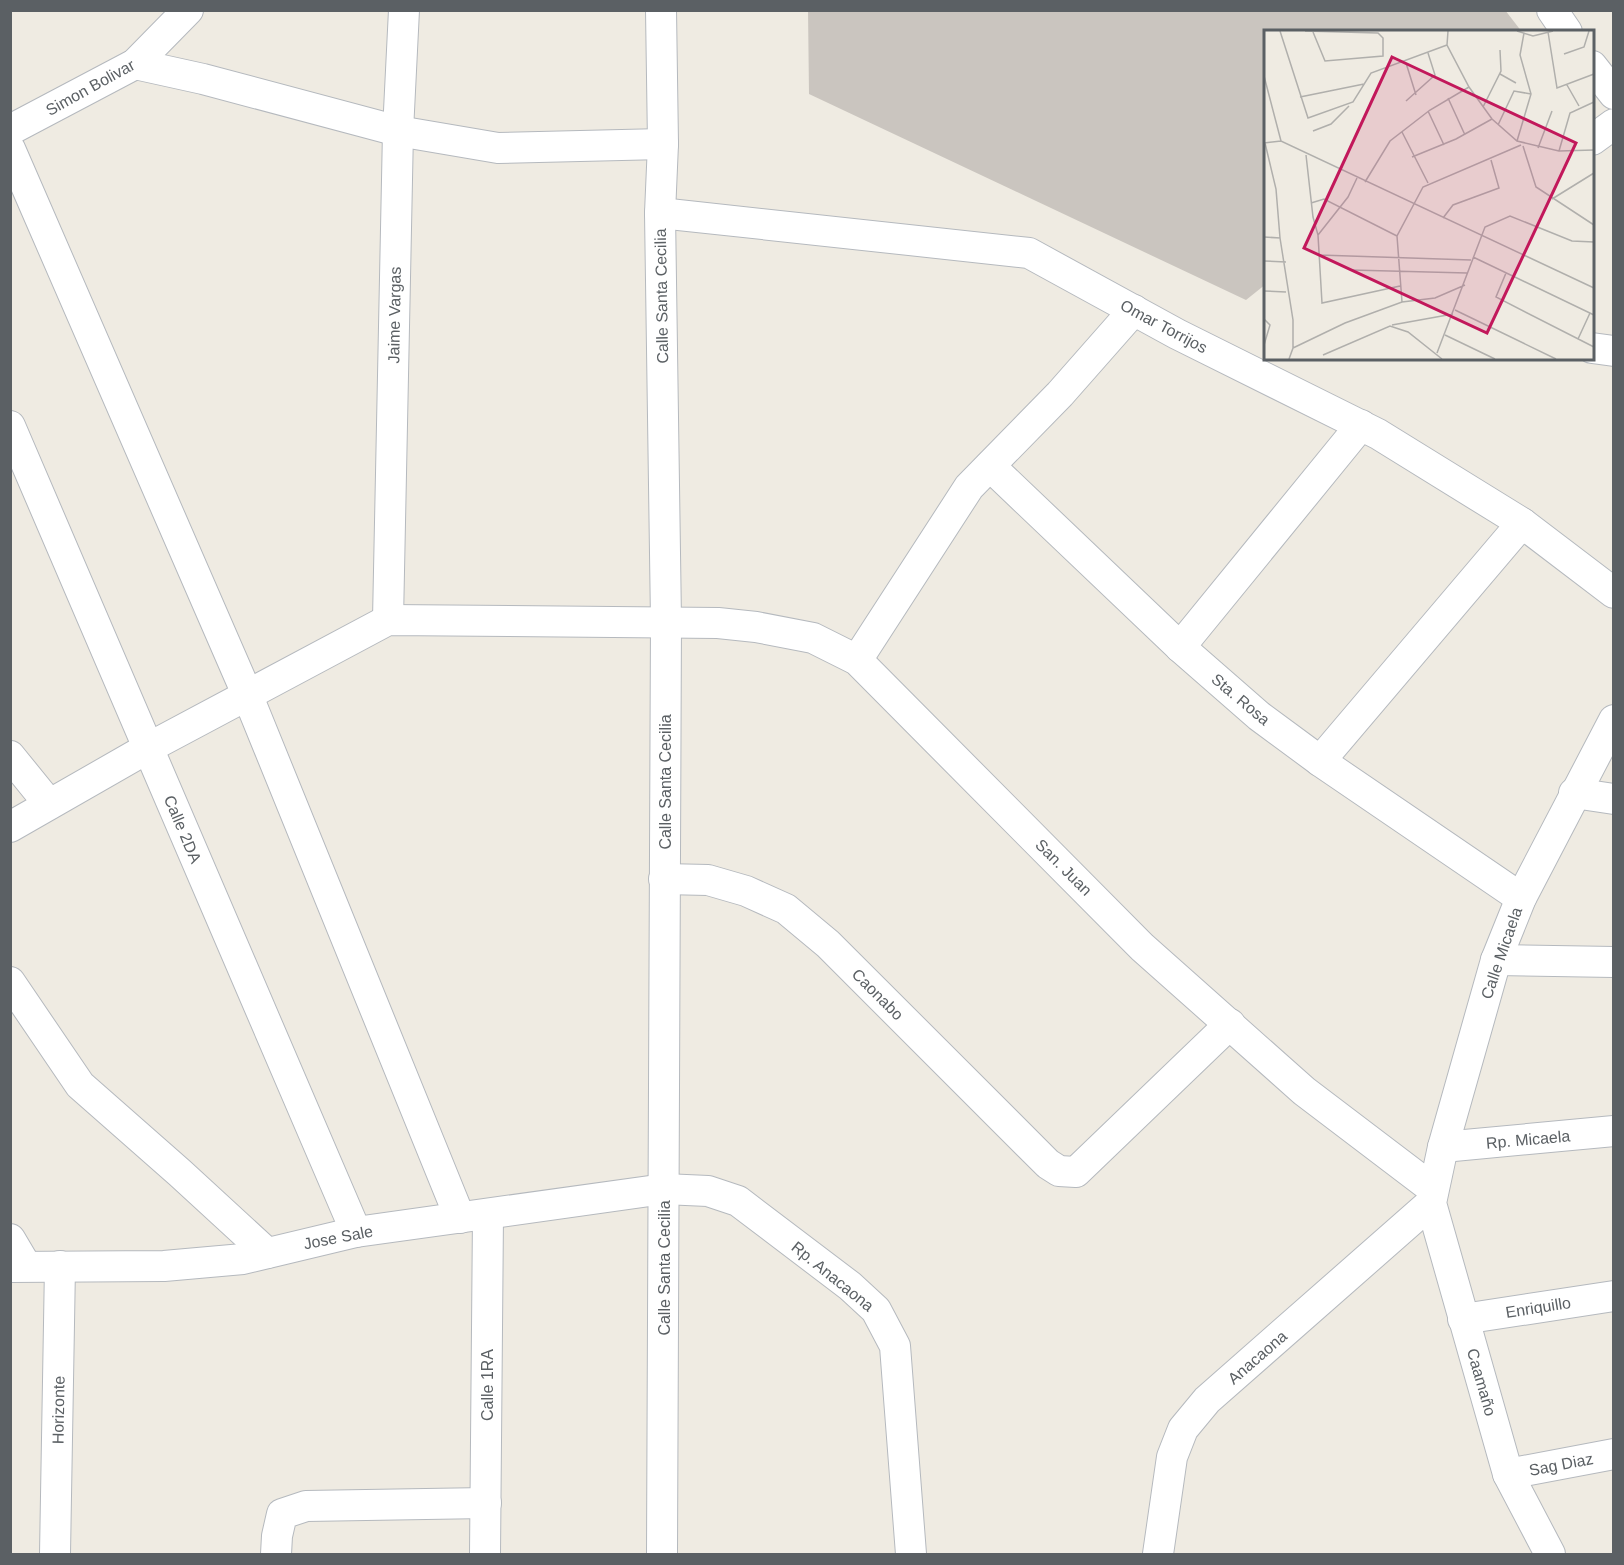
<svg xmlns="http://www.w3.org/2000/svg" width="1624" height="1565" font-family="Arial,sans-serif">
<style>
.building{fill:#cac5bf}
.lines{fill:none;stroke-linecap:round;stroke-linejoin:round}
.street-casing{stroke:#b5b9be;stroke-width:32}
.street{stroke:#fff;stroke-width:30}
.labels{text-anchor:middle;stroke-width:4.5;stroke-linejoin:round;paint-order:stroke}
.street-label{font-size:16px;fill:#5b6064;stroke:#fff}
.inset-road{fill:none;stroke:#b0afac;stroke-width:1.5}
.view{fill:#c2185b;fill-opacity:0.15;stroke:#c2185b;stroke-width:3}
.inset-edge{fill:none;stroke:#5b6064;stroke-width:3}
</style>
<rect width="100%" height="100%" fill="#efebe2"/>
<path class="building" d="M808 10H1505L1522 32H1266V284L1246 300 809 94Z"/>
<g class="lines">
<defs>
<g id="street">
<path d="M661 10 663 144 660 213 666 621 662 1554"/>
<path d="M1552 10 1567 32"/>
<path d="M135 64 203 79 398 131 498 148 663 144"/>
<path d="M1592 66 1614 94"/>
<path d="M10 130 135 64 188 10"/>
<path d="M1592 140 1614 124"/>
<path d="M10 149 247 694 460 1218"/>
<path d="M660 213 1029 253 1177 334 1378 434 1522 523 1614 593"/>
<path d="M1592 348 1614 351"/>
<path d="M10 426 356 1232"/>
<path d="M990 466 1180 647 1259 716 1320 761 1521 898"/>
<path d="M388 620 398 131 404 10"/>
<path d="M1180 647 1361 425"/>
<path d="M857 660 969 487 1060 394 1134 310"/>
<path d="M10 756 49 804"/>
<path d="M1320 761 1522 523"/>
<path d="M1574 793 1614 799"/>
<path d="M10 827 148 748 388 620 718 623 756 627 813 638 857 660 1142 947 1304 1091 1433 1189"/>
<path d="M664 879 708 880 746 891 786 909 828 944 1048 1164 1059 1171 1076 1172 1230 1024"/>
<path d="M1496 960 1614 962"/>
<path d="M10 982 80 1085 180 1173 267 1253"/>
<path d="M1443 1147 1614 1131"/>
<path d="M10 1239 26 1266"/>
<path d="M10 1267 164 1266 243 1259 356 1232 664 1189 708 1191 738 1201 850 1286 876 1310 895 1346 911 1554"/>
<path d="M1463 1319 1614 1296"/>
<path d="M1508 1474 1614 1454"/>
<path d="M55 1554 60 1266"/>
<path d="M276 1554 277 1536 282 1514 306 1506 486 1503"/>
<path d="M485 1554 488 1215"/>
<path d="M1158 1554 1172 1457 1183 1429 1207 1400 1431 1203"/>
<path d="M1550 1554 1508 1474 1431 1203 1443 1147 1496 960 1521 898 1614 720"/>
</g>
</defs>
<use href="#street" class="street-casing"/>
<use href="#street" class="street"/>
</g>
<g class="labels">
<g class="street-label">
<text transform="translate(90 87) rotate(-29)" y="6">Simon Bolivar</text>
<text transform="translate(661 296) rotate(-91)" y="6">Calle Santa Cecilia</text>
<text transform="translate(394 315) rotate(-89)" y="6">Jaime Vargas</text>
<text transform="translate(1164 326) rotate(28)" y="6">Omar Torrijos</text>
<text transform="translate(1241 699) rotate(40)" y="6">Sta. Rosa</text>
<text transform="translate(665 782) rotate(-90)" y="6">Calle Santa Cecilia</text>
<text transform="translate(183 829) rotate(67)" y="6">Calle 2DA</text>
<text transform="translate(1064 867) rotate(45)" y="6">San. Juan</text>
<text transform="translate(1501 953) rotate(-71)" y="6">Calle Micaela</text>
<text transform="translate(878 994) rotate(45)" y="6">Caonabo</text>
<text transform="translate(1528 1139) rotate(-5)" y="6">Rp. Micaela</text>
<text transform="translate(338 1237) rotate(-11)" y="6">Jose Sale</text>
<text transform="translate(664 1268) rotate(-90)" y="6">Calle Santa Cecilia</text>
<text transform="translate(833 1276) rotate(39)" y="6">Rp. Anacaona</text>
<text transform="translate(1538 1307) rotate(-9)" y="6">Enriquillo</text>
<text transform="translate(1257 1357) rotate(-41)" y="6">Anacaona</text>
<text transform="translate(1482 1382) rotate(74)" y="6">Caamaño</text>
<text transform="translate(487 1385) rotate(-90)" y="6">Calle 1RA</text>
<text transform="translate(58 1410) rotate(-89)" y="6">Horizonte</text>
<text transform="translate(1561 1464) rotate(-11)" y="6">Sag Diaz</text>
</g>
</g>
<g transform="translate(1264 30)">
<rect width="330" height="330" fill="#efebe2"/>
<path class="inset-road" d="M16 1 44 88 89 72 107 43 183 15M41 1 114 3 119 8V26L61 31 49 2M184 1 183 15 205 57 228 89 253 111 295 121 330 120M253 1 269 6 289 1M284 2 293 58 330 44M300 24 320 17 325 1M142 33 152 65M236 44 252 53M0 46 17 111M303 55 315 76M36 67 100 54M184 68 201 105M142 71 171 45 164 23M219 77 237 41 236 20M164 81 180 115M234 95 250 61 267 64M49 101 67 94 85 76M138 102 164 153M253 111 267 64 256 25 260 3M0 113 17 111 330 258M259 116 272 157 330 195M274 118 288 81M295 121 306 83 330 72M42 125 49 187 54 205 58 273 136 256M148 127 192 109 228 89M101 152 126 111 166 80 205 57M288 169 330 143M47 173 60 169 133 206M179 188 189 175 235 158 227 130M54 205 84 167 93 148M0 207 16 208 12 159 1 113M16 208 29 290V318L25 329M55 225 207 230M209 227 330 285M0 231 22 232M87 240 203 243M242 243 232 267 330 317M0 261 22 262M138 272 133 206 159 157 257 115M191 280 292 329M0 289 6 295 0 315M128 295 189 284M181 305 231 329M314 309 326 283M29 318 81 293 138 272 171 268 201 255M173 323 221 197 246 186 308 211 330 212M59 325 126 296 144 302 178 329"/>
<path class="view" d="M128 27 312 113 223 303 40 218Z"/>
<rect width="330" height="330" class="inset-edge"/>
</g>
<rect width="1624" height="1565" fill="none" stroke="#5b6064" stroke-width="24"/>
</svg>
